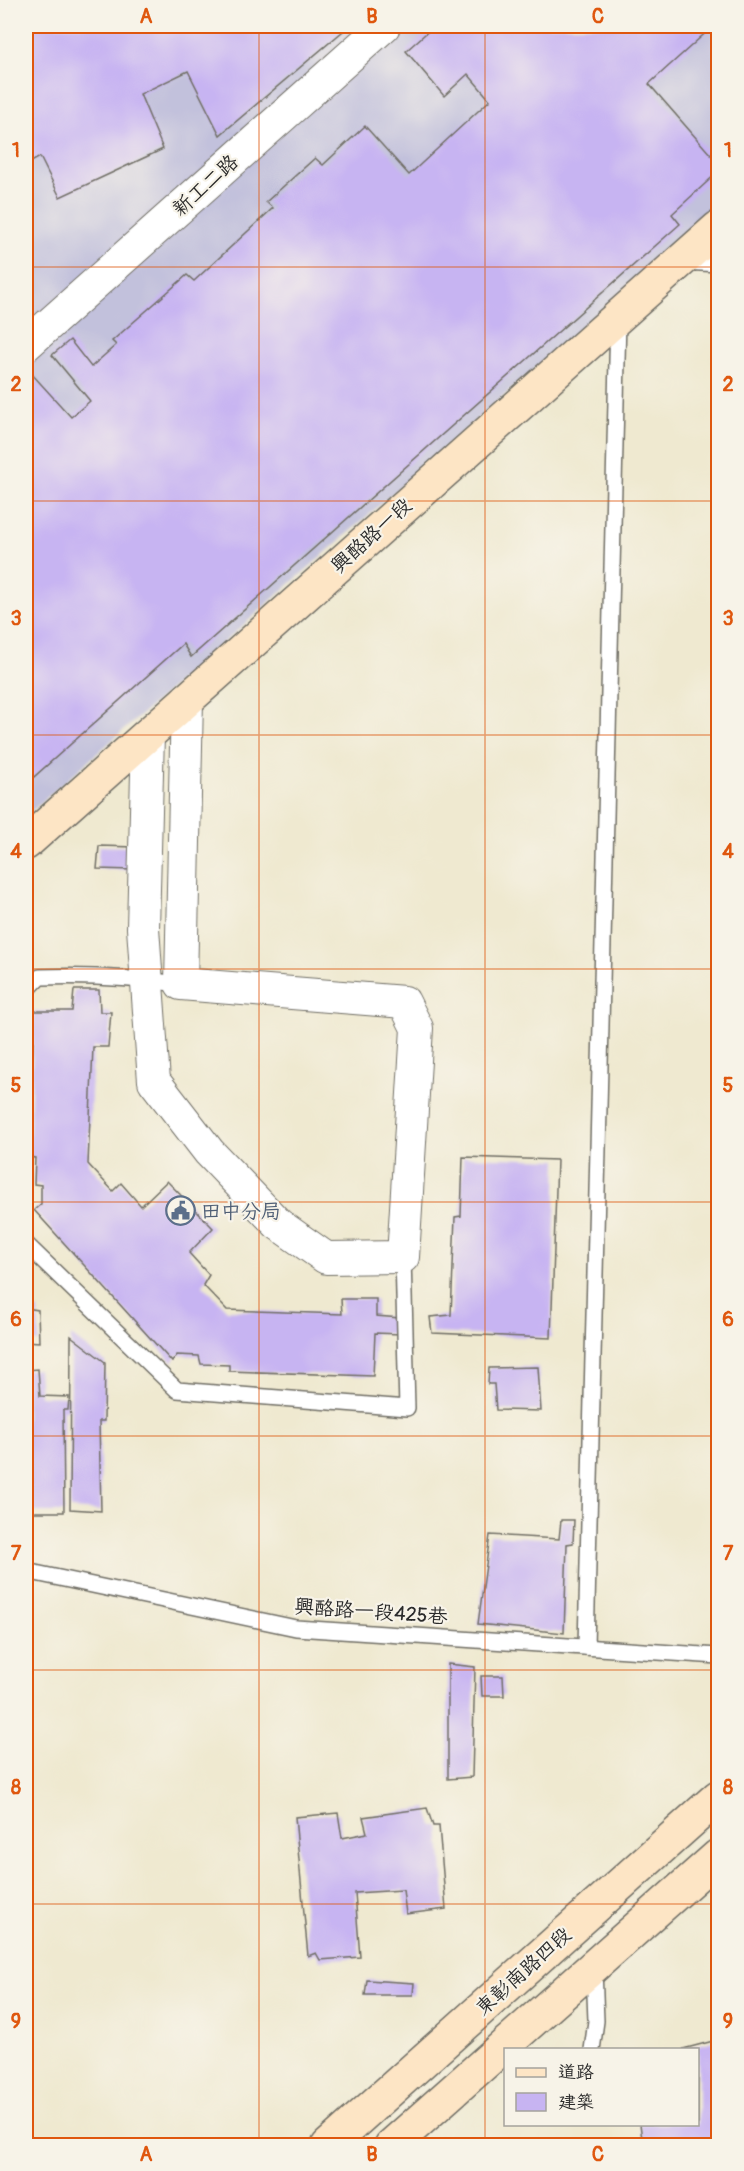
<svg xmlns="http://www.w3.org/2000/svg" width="744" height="2171" font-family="Pangolin,'LXGW WenKai TC',sans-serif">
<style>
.industrial{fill:#c2c1dc}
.building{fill:#c7b4f2}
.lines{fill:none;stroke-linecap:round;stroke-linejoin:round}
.lane-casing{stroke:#706e65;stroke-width:18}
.street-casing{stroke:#706e65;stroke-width:34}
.secondary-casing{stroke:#706e65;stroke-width:36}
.lane{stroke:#fff;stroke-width:15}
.street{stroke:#fff;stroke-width:32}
.secondary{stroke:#fde5c5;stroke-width:33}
.grid{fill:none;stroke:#df570e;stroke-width:1.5;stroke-opacity:0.55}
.labels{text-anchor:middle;stroke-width:4.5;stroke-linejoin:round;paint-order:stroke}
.street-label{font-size:20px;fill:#2b2b2b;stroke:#f7f3e8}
.service-label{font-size:20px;fill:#4e5e75;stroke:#f7f3e8;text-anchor:start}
.neatline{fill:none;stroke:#df570e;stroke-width:2}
.grid-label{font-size:20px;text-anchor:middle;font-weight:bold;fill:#df570e}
</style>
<rect width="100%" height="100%" fill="#f7f3e8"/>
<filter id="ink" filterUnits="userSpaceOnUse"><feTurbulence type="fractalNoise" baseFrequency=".0167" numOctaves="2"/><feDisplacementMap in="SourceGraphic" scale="12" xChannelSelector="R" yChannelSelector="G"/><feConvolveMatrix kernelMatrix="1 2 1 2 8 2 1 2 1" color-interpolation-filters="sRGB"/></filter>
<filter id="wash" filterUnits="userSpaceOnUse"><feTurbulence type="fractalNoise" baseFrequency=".008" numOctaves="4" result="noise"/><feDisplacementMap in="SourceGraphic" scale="24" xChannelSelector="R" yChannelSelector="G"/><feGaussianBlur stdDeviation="1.35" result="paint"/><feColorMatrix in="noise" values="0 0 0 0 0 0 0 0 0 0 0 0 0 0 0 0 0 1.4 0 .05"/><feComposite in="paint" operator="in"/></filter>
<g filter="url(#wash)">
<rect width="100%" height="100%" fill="#efe9d0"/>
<path class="industrial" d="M26 26H718V208L26 816Z"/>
<g id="blocks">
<g class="building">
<path d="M26 26H349L220 135 188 71 140 94 163 149 60 197 40 157 26 165Z"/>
<path d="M434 26H711L712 27 649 84 718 163V172L672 214 680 224 191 657 183 644 26 784V378L31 373 71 417 90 401 52 355 70 340 91 367 116 345 112 341 187 275 194 281 273 208 266 202 315 158 323 165 365 126 409 175 490 100 468 74 444 96 406 51Z"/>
<path d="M99 846 136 847 134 870 97 869Z"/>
<path d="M74 990H99L100 1012H111L108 1047H93L88 1164 113 1191 121 1183 141 1206 167 1181 213 1228 189 1253 209 1275 203 1285 227 1310 342 1314 341 1299H376V1316L400 1318V1334L375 1333 373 1376 229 1371V1365L201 1364 199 1356 177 1355 172 1362 34 1210 41 1204V1185L34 1184 35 1158 29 1157 34 1011H72Z"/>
<path d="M463 1157 557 1160 551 1338 432 1333 430 1317 451 1315 455 1217 461 1216Z"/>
<path d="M26 1308 38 1310 39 1342 26 1341Z"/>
<path d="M71 1336 105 1362 104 1421H99L101 1511 70 1509Z"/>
<path d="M538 1367 541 1411 496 1410 494 1384H488L489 1368Z"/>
<path d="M38 1369 40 1396 69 1397 68 1410H63L64 1512H26V1370Z"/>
<path d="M561 1520H574L573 1543 567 1544 564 1633 478 1624 490 1535 559 1539Z"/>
<path d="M448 1664 475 1667 472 1777 448 1779Z"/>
<path d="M481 1676H503L504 1696H482Z"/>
<path d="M427 1808 433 1826H439L446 1909 406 1914 403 1890 355 1893 360 1957 320 1960 316 1953 308 1956 295 1817 338 1813 342 1838 367 1833 363 1817Z"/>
<path d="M367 1980 414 1983 413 1995H365Z"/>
<path d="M717 2040 718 2146H643L640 2124H698V2050L683 2049Z"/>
</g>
</g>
</g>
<g filter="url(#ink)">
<use href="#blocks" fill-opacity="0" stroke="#706e65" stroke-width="1.5"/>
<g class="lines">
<defs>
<g id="lane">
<path d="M685 262 718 264"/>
<path d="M26 991 40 977C87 975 134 978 181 984"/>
<path d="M26 1244 177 1390 407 1408 403 1257"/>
<path d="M26 1571 296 1628 718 1656"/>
<path d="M586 1647 618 319"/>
<path d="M592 2050 596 2021 594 1969"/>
</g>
<g id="street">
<path d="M26 345 384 26"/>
<path d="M148 734 143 928 154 1081 209 1152 278 1224 326 1258 403 1257 417 1028 404 1002 181 984 187 699"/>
</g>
<g id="secondary">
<path d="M26 843 718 228"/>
<path d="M328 2146 718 1797"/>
<path d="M391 2146 718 1856"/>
</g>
</defs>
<use href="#lane" class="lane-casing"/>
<use href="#street" class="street-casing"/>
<use href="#secondary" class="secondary-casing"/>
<use href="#lane" class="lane"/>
<use href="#street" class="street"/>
<use href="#secondary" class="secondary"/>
</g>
</g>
<path class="grid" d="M259 26V2146M485 26V2146M26 267H718M26 501H718M26 735H718M26 969H718M26 1202H718M26 1436H718M26 1670H718M26 1904H718"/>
<defs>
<symbol id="civic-ring" viewBox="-11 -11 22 22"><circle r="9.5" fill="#f7f3e8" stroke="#5c6f8a" stroke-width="1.5"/><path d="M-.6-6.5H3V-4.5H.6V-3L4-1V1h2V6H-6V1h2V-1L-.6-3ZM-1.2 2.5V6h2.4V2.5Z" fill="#5c6f8a"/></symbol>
</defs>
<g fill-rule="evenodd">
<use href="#civic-ring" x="164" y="1194" width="33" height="33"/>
</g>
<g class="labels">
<g class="street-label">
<text transform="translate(205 185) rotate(-42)" y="7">新工二路</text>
<text transform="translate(371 535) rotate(-42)" y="7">興酪路一段</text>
<text transform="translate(371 1611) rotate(4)" y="7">興酪路一段425巷</text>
<text transform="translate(523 1971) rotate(-42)" y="7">東彰南路四段</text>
</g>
<g class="service-label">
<text x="201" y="1218">田中分局</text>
</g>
</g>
<rect width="744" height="2171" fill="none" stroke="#f7f3e8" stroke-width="66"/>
<rect x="504" y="2048" width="195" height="78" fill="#f7f3e8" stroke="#a5a39c" stroke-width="1.5"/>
<rect x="516" y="2068" width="30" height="9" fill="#fde5c5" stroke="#a5a39c" stroke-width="1.5"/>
<text x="558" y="2078" font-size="18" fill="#2b2b2b">道路</text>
<rect x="516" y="2093" width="30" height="18" fill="#c7b4f2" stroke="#a5a39c" stroke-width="1.5"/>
<text x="558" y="2108" font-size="18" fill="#2b2b2b">建築</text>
<rect x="33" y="33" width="678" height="2105" class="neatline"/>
<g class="grid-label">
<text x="146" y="23">A</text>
<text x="372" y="23">B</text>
<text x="598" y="23">C</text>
<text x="16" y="157">1</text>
<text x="728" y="157">1</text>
<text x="16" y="391">2</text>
<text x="728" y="391">2</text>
<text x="16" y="625">3</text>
<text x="728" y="625">3</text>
<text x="16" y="858">4</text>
<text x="728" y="858">4</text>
<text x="16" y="1092">5</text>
<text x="728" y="1092">5</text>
<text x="16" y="1326">6</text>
<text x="728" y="1326">6</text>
<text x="16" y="1560">7</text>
<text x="728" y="1560">7</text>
<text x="16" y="1794">8</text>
<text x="728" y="1794">8</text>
<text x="16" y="2028">9</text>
<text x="728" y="2028">9</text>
<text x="146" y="2161">A</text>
<text x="372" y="2161">B</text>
<text x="598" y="2161">C</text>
</g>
</svg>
